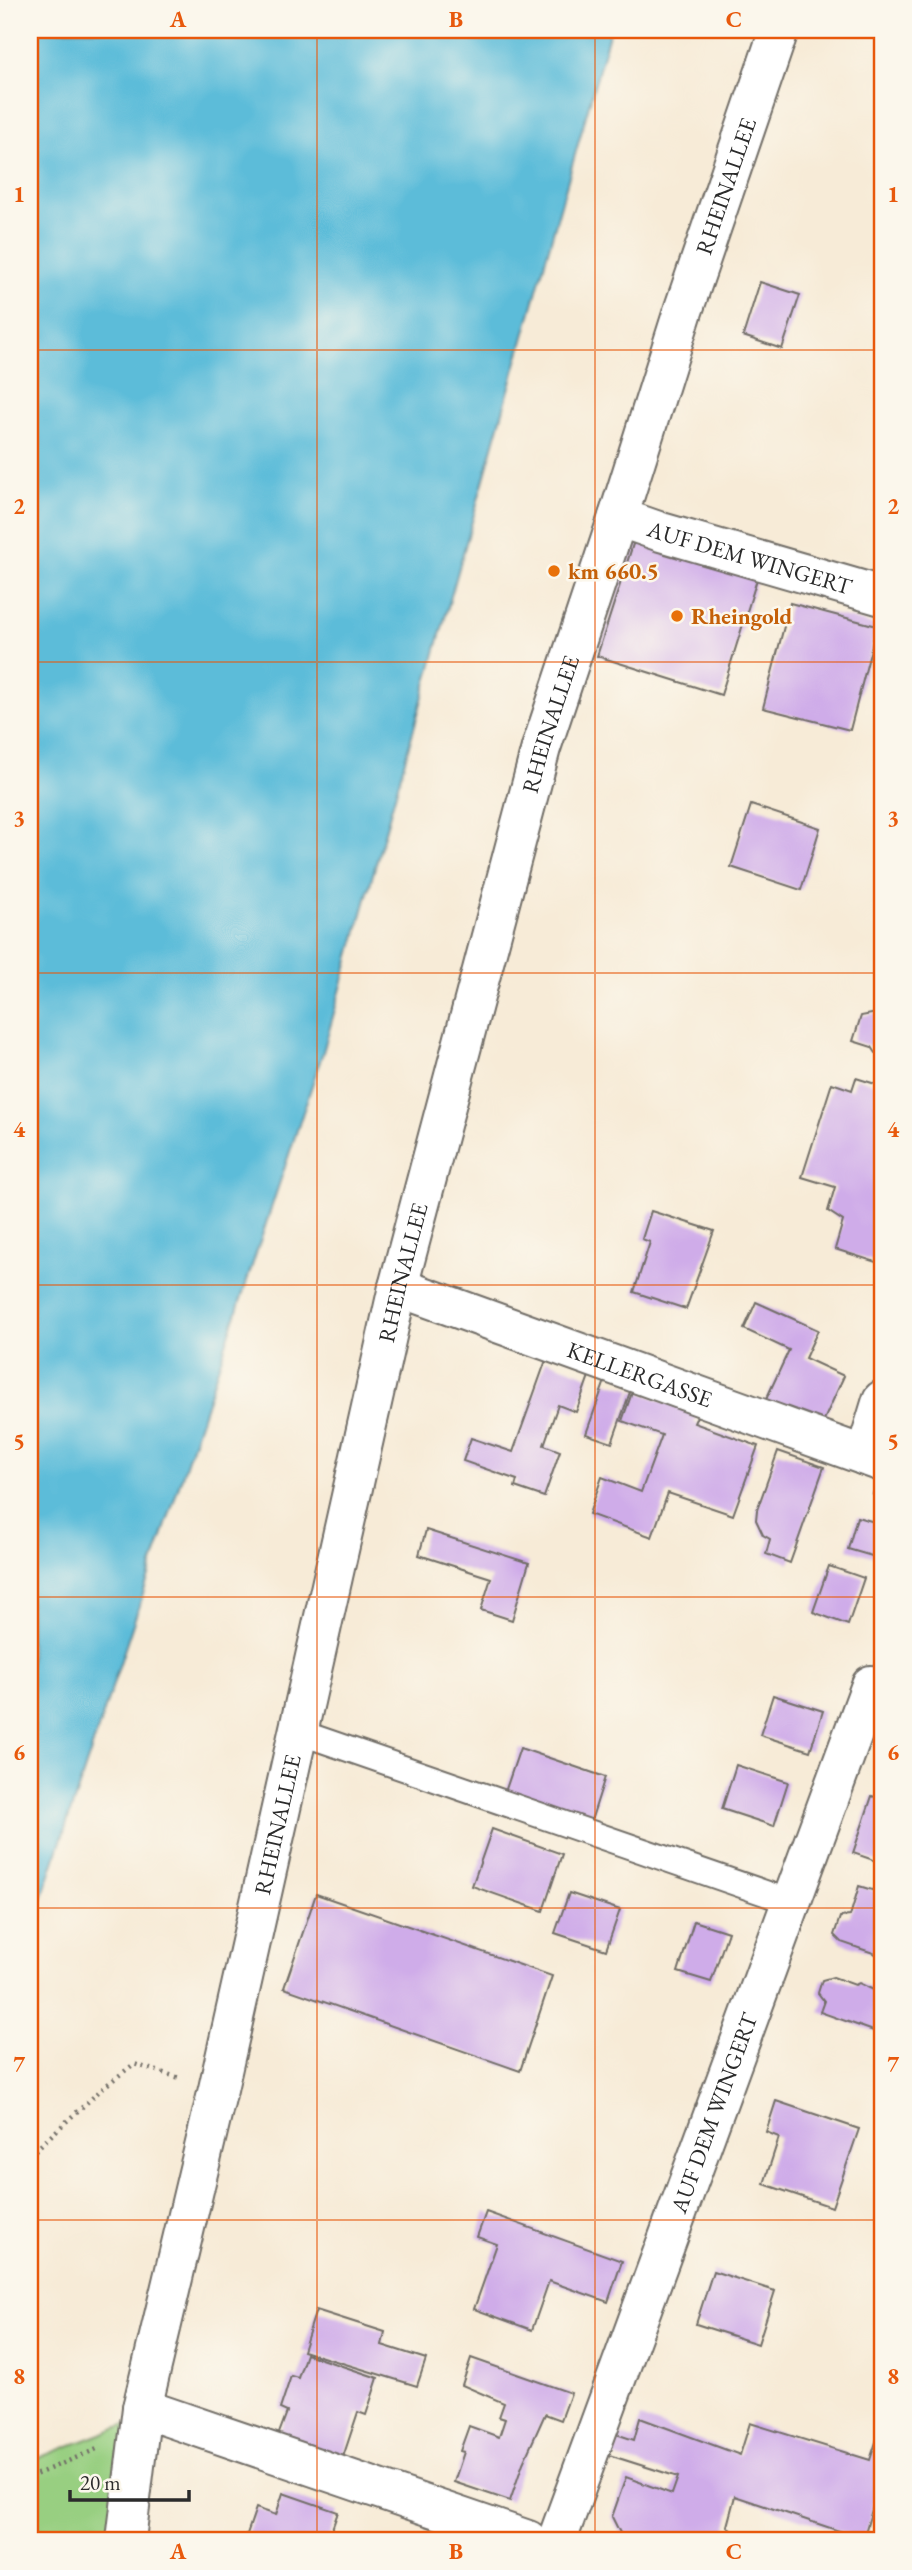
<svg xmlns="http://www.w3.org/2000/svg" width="912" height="2570" font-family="'EB Garamond',serif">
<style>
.green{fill:#98cf81;stroke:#627d56;stroke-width:2}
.water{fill:#5bbcd9;stroke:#437482;stroke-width:2}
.building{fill:#cface9}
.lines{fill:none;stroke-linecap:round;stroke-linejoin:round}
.service-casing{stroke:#726e67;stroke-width:28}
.minor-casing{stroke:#726e67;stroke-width:42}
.path{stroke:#726e67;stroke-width:4.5;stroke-dasharray:2 5;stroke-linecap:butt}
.service{stroke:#fff;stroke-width:24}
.minor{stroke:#fff;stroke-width:38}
.grid{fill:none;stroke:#e8590c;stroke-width:2;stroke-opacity:0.55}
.food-dot{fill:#e8710a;stroke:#fbf7ec;stroke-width:2.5}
.labels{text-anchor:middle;stroke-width:5;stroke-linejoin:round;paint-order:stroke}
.street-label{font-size:23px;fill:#2b2b2b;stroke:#fbf7ec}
.food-label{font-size:23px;font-weight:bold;fill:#c56008;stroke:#fbf7ec;text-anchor:start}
.neatline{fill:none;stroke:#e8590c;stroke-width:2.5}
.grid-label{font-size:23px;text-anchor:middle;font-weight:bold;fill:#e8590c}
</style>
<rect width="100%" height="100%" fill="#fbf7ec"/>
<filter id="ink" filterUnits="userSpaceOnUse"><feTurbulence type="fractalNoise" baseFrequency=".0143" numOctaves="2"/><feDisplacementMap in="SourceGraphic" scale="14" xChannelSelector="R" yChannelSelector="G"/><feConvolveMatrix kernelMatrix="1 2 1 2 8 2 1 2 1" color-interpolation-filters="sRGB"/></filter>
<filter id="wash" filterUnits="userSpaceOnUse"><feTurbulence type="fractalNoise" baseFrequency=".00686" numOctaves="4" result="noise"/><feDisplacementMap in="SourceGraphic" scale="28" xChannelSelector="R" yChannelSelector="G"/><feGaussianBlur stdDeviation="1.57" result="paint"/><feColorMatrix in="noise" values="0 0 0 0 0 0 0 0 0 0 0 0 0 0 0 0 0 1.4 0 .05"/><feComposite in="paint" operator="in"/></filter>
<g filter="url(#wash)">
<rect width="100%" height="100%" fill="#f7ebd7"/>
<path class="green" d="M127 2424 109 2540H30V2461Z"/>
<path class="water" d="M30 30H610L323 1052 37 1913 30 1916Z"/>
<g id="blocks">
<g class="building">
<path d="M760 282 800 295 782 349 743 336Z"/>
<path d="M635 538 758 576 721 695 597 656Z"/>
<path d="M790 603 877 626 850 730 763 708Z"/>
<path d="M751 805 820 828 801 890 731 867Z"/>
<path d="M882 1012V1052L876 1053 872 1047 853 1041 861 1016Z"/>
<path d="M856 1078 882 1086V1264L835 1249 843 1221 828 1211 835 1187 802 1177 832 1083 852 1090Z"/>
<path d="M651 1211 714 1231 686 1309 634 1292 650 1242 642 1239Z"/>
<path d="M756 1302 818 1330 805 1358 844 1376 819 1431 763 1406 789 1350 744 1329Z"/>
<path d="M546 1360 589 1376 576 1412 558 1405 552 1422 544 1445 560 1451 544 1497 515 1487 517 1480 463 1461 471 1438 513 1452Z"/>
<path d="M605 1381 631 1389 612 1443 586 1434Z"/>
<path d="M633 1390 698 1414 694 1423 758 1446 733 1515 668 1493 652 1537 589 1514 602 1477 641 1492 662 1435 622 1421Z"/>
<path d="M778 1451 824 1467 790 1563 766 1554 770 1539 763 1535 756 1520 757 1510Z"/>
<path d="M882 1467V1497L873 1494Z"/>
<path d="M857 1517 882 1524V1559L848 1549Z"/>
<path d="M426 1530 529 1563 512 1620 481 1610 491 1578 419 1555Z"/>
<path d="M829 1566 864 1578 848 1625 813 1612Z"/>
<path d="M773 1695 823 1711 810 1751 760 1735Z"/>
<path d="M520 1748 605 1777 590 1824 504 1795Z"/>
<path d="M736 1765 788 1782 774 1826 722 1809Z"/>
<path d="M872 1796 882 1799V1863L853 1853Z"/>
<path d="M492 1829 562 1854 543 1911 472 1886Z"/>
<path d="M859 1886 882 1893V1956L841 1942 834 1935 840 1917 850 1916Z"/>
<path d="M569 1893 620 1910 606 1950 555 1933Z"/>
<path d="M316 1894 552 1976 520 2071 284 1988Z"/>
<path d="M694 1921 728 1932 711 1982 678 1972Z"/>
<path d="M833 1977 855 1985 859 1983 882 1994V2034L820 2012 824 2001 818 1993 822 1980Z"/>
<path d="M776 2101 859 2129 832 2207 764 2184 779 2137 766 2132Z"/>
<path d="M486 2212 622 2261 608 2302 549 2281 532 2330 474 2309 497 2244 477 2237Z"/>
<path d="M713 2271 775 2291 758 2344 696 2324Z"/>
<path d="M316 2310 385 2332 382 2345 426 2359 417 2386 303 2351Z"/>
<path d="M306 2354 378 2378 366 2415 358 2412 343 2457 278 2436 287 2412 280 2409 291 2376 298 2378Z"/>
<path d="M471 2358 571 2393 561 2420 545 2414 523 2463 510 2501 454 2482 464 2452 460 2451 469 2426 499 2437 505 2419 499 2417 504 2403 462 2385Z"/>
<path d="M640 2418 740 2455 750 2423 870 2460 882 2424V2477L863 2539 735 2496 727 2526 734 2534 731 2540H639V2538L621 2535 612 2517 626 2477 672 2494 678 2477 609 2455 616 2434 634 2440Z"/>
<path d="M283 2493 338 2512 328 2540H245L256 2508 276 2515Z"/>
</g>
</g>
</g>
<g filter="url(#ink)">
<use href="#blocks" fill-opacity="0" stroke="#726e67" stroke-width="2"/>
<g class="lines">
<defs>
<path id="service" d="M299 1732 791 1902"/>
<g id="minor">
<path id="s1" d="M618 517 661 532 882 596"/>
<path id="s2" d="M398 1287 882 1462"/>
<path d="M865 1456 882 1400"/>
<path d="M142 2408 528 2540"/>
<path id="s3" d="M126 2540 142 2408 218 2089 398 1287 541 748 618 517 683 311 779 30"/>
<path id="s4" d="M557 2540 871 1685"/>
</g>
</defs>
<use href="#service" class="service-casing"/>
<use href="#minor" class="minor-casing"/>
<g class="path">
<path d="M30 2155 104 2087 134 2064 180 2078"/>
<path d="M30 2477 97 2449"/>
</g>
<use href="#service" class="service"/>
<use href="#minor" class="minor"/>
</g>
</g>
<path class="grid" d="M317 30V2540M595 30V2540M30 350H882M30 662H882M30 973H882M30 1285H882M30 1597H882M30 1908H882M30 2220H882"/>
<g class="food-dot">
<circle cx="554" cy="571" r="7"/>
<circle cx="677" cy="616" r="7"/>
</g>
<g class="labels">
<g class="street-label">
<text dy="8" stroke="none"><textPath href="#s3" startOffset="2432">RHEINALLEE</textPath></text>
<text dy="8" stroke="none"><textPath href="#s1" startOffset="138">AUF DEM WINGERT</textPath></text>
<text dy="8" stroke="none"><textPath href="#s3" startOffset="1866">RHEINALLEE</textPath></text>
<text dy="8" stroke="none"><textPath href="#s3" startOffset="1298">RHEINALLEE</textPath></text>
<text dy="8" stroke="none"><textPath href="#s2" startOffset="257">KELLERGASSE</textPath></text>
<text dy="8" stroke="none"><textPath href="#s3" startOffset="732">RHEINALLEE</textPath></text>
<text dy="8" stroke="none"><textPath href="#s4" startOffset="455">AUF DEM WINGERT</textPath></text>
</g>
<g class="food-label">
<text x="568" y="579">km 660.5</text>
<text x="691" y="624">Rheingold</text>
</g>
</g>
<rect width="912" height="2570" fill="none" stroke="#fbf7ec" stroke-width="77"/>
<path d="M70 2490v10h119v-10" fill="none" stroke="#2b2b2b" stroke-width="3.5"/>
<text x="80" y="2490" font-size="21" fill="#2b2b2b" stroke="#fbf7ec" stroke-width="5" paint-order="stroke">20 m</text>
<rect x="38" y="38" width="836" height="2494" class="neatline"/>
<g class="grid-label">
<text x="178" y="27">A</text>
<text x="456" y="27">B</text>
<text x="734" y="27">C</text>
<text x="19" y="202">1</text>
<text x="893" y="202">1</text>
<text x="19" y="514">2</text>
<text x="893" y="514">2</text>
<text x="19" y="826">3</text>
<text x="893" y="826">3</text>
<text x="19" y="1137">4</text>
<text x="893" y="1137">4</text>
<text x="19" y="1449">5</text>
<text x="893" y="1449">5</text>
<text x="19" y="1760">6</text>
<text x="893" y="1760">6</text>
<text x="19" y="2072">7</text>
<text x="893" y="2072">7</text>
<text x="19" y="2384">8</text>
<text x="893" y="2384">8</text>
<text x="178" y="2559">A</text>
<text x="456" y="2559">B</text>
<text x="734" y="2559">C</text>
</g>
</svg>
